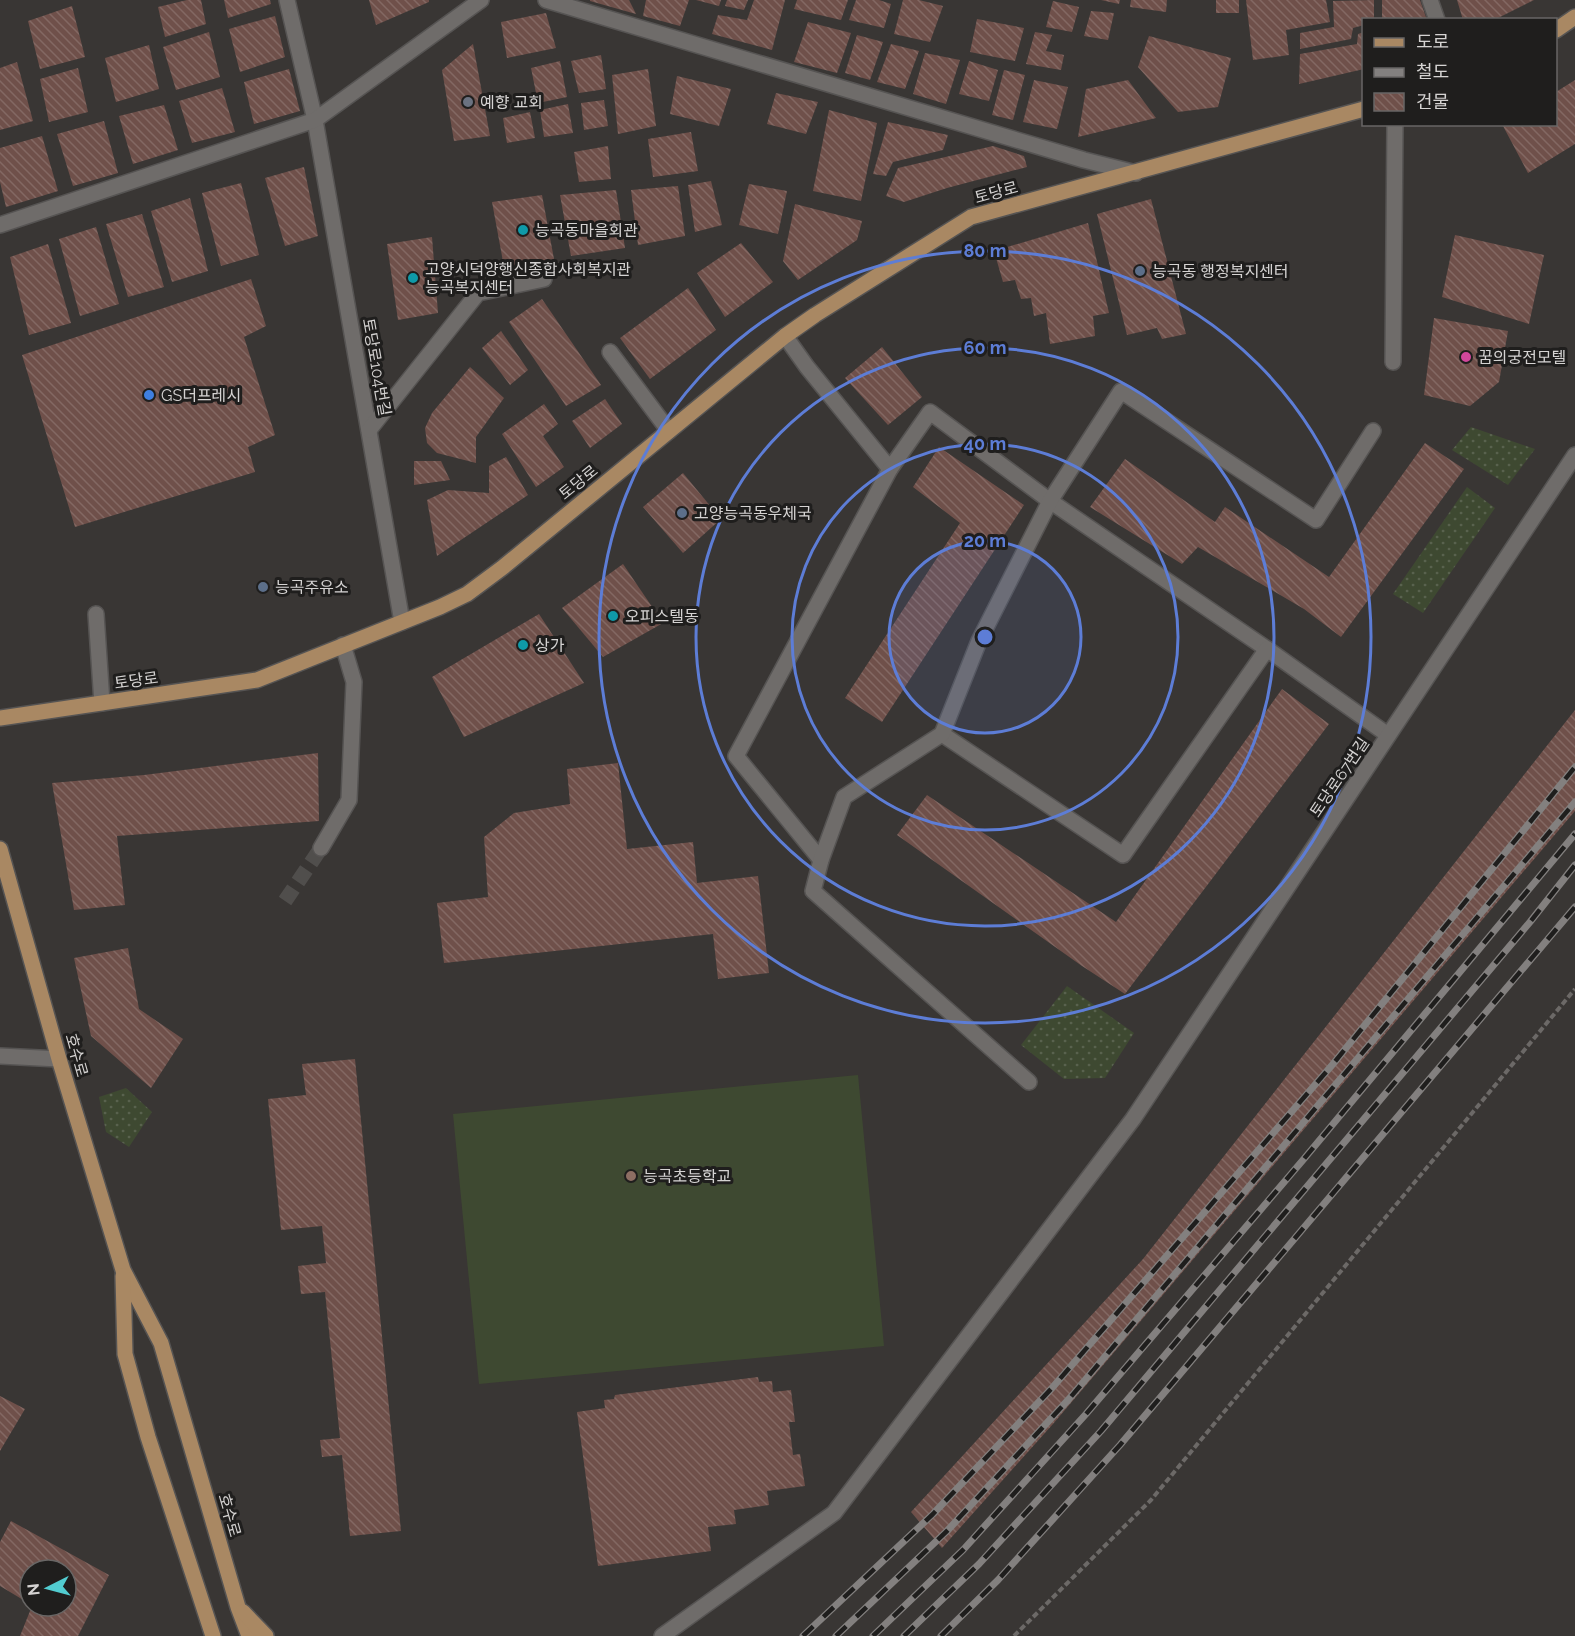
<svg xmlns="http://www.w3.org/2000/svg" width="1575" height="1636" font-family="Raleway,'Noto Sans KR',sans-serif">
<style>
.grass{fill:url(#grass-dots)}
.pitch{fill:#3e4931}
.building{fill:url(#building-back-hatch)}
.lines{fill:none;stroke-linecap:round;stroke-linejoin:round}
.minor-tunnel{stroke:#504e4c;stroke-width:15;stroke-dasharray:15 8;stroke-linecap:butt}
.minor-casing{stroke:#565453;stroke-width:18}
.major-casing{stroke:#565453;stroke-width:18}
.path{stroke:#6c6967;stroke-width:4;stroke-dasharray:6 3;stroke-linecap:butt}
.minor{stroke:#6f6c6a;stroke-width:15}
.major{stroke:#a98863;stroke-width:15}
.rail-casing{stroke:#83807f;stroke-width:7}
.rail{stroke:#1f1e1d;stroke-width:4.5;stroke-dasharray:14;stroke-linecap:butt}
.ring{fill:none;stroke:#5d7dd6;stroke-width:3}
.worship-dot{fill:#6b7280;stroke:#1f1e1d;stroke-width:2}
.culture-dot{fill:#0f9aa8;stroke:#1f1e1d;stroke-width:2}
.service-dot{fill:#5c6f8a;stroke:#1f1e1d;stroke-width:2}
.hotel-dot{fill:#d1479c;stroke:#1f1e1d;stroke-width:2}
.shop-dot{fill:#3f7fe0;stroke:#1f1e1d;stroke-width:2}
.education-dot{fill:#8d6e63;stroke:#1f1e1d;stroke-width:2}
.labels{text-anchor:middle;stroke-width:6;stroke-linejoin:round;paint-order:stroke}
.poi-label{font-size:16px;fill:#d5d3d2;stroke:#1f1e1d;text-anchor:start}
.street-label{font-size:16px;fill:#d5d3d2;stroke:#1f1e1d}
.centre{fill:#5d7dd6;stroke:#1f1e1d;stroke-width:3}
.ring-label{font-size:18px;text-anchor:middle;font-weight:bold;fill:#5d7dd6;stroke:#1f1e1d;stroke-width:6;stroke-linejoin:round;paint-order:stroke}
</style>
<defs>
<pattern id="grass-dots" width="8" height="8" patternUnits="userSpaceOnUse" patternTransform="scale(1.5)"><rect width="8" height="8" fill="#3e4931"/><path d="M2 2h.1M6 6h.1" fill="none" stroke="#59624e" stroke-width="1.8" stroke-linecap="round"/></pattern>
<pattern id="building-back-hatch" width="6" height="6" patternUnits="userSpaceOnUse" patternTransform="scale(1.5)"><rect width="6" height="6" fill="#6f504a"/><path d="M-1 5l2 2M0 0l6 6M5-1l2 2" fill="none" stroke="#836863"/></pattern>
</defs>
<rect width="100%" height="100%" fill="#393634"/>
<g class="grass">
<path d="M1471 427 1535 449 1508 485 1452 450Z"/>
<path d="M1467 487 1495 508 1423 613 1393 594Z"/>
<path d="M1067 986 1134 1033 1105 1078 1064 1079 1021 1045Z"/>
<path d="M126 1088 152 1112 129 1147 106 1132 99 1097Z"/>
</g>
<path class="pitch" d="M858 1075 884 1346 479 1384 453 1114Z"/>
<g class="building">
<path d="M187 0H201L206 24 165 37 158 7Z"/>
<path d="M224 0H270L271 4 228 18Z"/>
<path d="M369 0H429V2L376 25Z"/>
<path d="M590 0H629L636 14 590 1Z"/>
<path d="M646 0H689L680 26 643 16Z"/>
<path d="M696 0H721L719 6Z"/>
<path d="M727 0H748L744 10 725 6Z"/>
<path d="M754 0H785L772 50 712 34 718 15 747 20Z"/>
<path d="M797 0H848L841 20 794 9Z"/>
<path d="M856 0H879L891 4 884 28 849 20Z"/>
<path d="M903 0H919L943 6 930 42 894 34Z"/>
<path d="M1101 0H1120L1119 4Z"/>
<path d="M1131 0H1167L1166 12 1130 7Z"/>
<rect x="1216" y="0" width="23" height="13"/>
<path d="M1246 0H1326L1330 22 1286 30 1289 55 1253 60Z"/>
<path d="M1374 0V20H1364V25L1353 28 1351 39 1300 49V33L1334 27 1333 1Z"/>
<path d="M1382 0H1420L1427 20H1382Z"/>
<path d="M1457 0H1534L1494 20H1463Z"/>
<path d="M1053 1 1079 7 1072 32 1046 27Z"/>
<path d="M72 6 85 57 40 69 28 21Z"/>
<path d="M1091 11 1114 13 1108 40 1084 36Z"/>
<path d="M546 13 556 48 507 58 501 22Z"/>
<path d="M275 16 285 57 240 72 229 29Z"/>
<path d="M977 19 1024 28 1015 61 970 52Z"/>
<path d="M808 22 851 33 837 73 794 62Z"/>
<path d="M209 32 220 77 176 90 163 47Z"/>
<path d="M1035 32 1052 35 1046 51 1064 55 1061 70 1026 64Z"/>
<path d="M1364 32V69L1299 84 1300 54 1357 44 1358 34Z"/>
<path d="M857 35 883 42 870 80 845 73Z"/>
<path d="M1149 36 1231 58 1218 107 1178 112 1138 67Z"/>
<path d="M473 44 490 136 454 141 442 70Z"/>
<path d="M891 44 919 51 905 89 877 82Z"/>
<path d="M149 45 159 89 116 102 105 58Z"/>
<path d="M925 53 960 60 946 104 913 94Z"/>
<path d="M601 55 606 89 579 93 571 61Z"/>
<path d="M560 61 567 97 538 103 531 68Z"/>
<path d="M969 61 998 70 989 101 959 94Z"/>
<path d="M17 62 33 121 0 130V68Z"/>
<path d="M78 68 88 112 49 122 40 79Z"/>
<path d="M289 69 300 111 254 124 244 82Z"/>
<path d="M648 69 656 126 618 134 612 75Z"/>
<path d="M1004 70 1025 75 1013 120 992 115Z"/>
<path d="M677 76 731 89 719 126 670 114Z"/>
<path d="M1034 80 1068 87 1057 129 1023 122Z"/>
<path d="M1128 80 1156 118 1078 137 1086 89Z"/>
<path d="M1575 80V144L1528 173 1503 126 1556 124V92Z"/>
<path d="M222 88 235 132 192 143 179 101Z"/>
<path d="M776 93 818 102 806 134 767 124Z"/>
<path d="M604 100 608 126 584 130 581 103Z"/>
<path d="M568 104 573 133 544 137 540 110Z"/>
<path d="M164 105 178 150 133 164 119 116Z"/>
<path d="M829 110 877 123 861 201 813 191Z"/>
<path d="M530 112 535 138 507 143 503 118Z"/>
<path d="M104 121 118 173 73 186 57 134Z"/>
<path d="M888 122 948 135 943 150 893 162 886 176 873 174Z"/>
<path d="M691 132 698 171 653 177 648 139Z"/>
<path d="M42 136 58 191 6 207 0 182V148Z"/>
<path d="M608 146 611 179 579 182 574 152Z"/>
<path d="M993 146 1024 156 1027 167 947 188 904 202 886 196 898 168Z"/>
<path d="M304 167 318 236 285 246 265 178Z"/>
<path d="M711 181 722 225 695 232 688 185Z"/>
<path d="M241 183 259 255 221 266 202 193Z"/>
<path d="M749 184 787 191 778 234 739 225Z"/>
<path d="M678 186 685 236 638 245 631 190Z"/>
<path d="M616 190 625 248 571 256 560 195Z"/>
<path d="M542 195 554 259 504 267 492 202Z"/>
<path d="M190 198 208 271 172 282 151 211Z"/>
<path d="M1151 199 1186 334 1162 339 1157 328 1127 335 1097 214Z"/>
<path d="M795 204 862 221 857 240 798 280 783 261Z"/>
<path d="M142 214 164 287 128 297 106 224Z"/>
<path d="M1088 223 1109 313 1093 316 1095 336 1050 344 1046 313 1034 316 1031 298 1021 299 1015 280 1003 282 994 251Z"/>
<path d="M96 227 119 304 80 316 59 239Z"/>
<path d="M1455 235 1544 255 1529 324 1442 297Z"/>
<path d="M432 237 438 313 398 320 387 244Z"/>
<path d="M741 243 773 282 725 317 697 273Z"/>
<path d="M48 244 71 323 29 335 10 257Z"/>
<path d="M251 279 266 326 244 337 275 435 248 447 255 472 75 527 22 355Z"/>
<path d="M688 288 716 330 650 379 620 338Z"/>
<path d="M542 299 601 385 566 406 509 322Z"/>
<path d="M1434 318 1508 331 1499 382 1470 406 1424 395Z"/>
<path d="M501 331 528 370 510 385 482 348Z"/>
<path d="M882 347 922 397 888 425 845 378Z"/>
<path d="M470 367 504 398 476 437V463L437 453 427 443 425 428 432 413Z"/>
<path d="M605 399 622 424 590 448 572 421Z"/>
<path d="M544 404 558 424 543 436 564 467 536 487 502 434Z"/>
<path d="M1425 443 1464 469 1341 637 1304 609 1198 547 1182 564 1090 507 1125 459 1215 522 1225 507 1329 577Z"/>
<path d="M939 447 1024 505 882 722 845 698 960 523 913 487Z"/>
<path d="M506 457 528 495 437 556 427 500 448 490 489 493V466Z"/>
<path d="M414 461H441L450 480 414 485Z"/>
<path d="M683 473 721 519 683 553 643 507Z"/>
<path d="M623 564 663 623 603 657 562 608Z"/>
<path d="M539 614 584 683 464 737 432 677Z"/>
<path d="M1282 689 1329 724 1125 994 1082 966 897 835 927 795 1116 922Z"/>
<path d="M1575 710V811L1053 1424 942 1548 911 1512 1143 1259Z"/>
<path d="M318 753 319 821 117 836 125 905 74 910 52 783 144 775Z"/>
<path d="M618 763 627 849 693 842 697 883 758 876 769 973 718 979 713 934 444 963 437 903 488 897 484 837 514 813 570 804 567 769Z"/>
<path d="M128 948 139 1009 183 1039 151 1088 91 1036 74 958Z"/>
<path d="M355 1059 401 1531 350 1536 342 1455 322 1457 320 1440 340 1438 325 1292 301 1294 298 1266 326 1263 322 1226 281 1230 268 1099 306 1095 302 1064Z"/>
<path d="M758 1377 759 1382 772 1381 773 1392 791 1390 795 1422H789L793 1455 800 1454 805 1486 767 1491 769 1505 734 1510 736 1524 708 1527 711 1551 598 1566 577 1412 605 1408 604 1400 614 1399 615 1395Z"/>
<path d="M0 1396 25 1409 0 1451Z"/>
<path d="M11 1521 109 1575 78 1636H20L32 1606H66V1570H30V1604L0 1586V1542Z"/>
</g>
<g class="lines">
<path class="minor-tunnel" d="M285 901 321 848"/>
<defs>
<g id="minor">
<path d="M287 0 315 120 402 622"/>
<path d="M546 0 1084 160 1136 173"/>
<path d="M1430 0 1437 20"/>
<path d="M0 225 315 120 481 0"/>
<path d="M785 336 807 367 890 469 930 412 1050 501 1267 649 1388 735"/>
<path d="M610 352 669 431"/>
<path d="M1393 362 1395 124"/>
<path d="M369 430 478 293 544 279"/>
<path d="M96 614 102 703"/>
<path d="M942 734 1123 855 1267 649"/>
<path d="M321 848 349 800 354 682 343 645"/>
<path d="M821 860 736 756 890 469"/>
<path d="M0 1056 59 1059"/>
<path d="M1029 1082 813 891 821 860 844 797 942 734 979 641 1050 501 1121 391 1316 520 1373 431"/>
<path d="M662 1636 834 1513 1133 1119 1575 455"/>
</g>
<g id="major">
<path d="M1556 30 1575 17"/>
<path d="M0 718 257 680 440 607 467 594 502 568 785 336 815 315 971 217 1364 109"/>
<path d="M0 849 59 1059 123 1270 161 1343 238 1607 249 1636"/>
<path d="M123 1276 125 1354 148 1437 213 1636"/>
<path d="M243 1612 266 1636"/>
</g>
</defs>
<use href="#minor" class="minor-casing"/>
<use href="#major" class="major-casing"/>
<path class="path" d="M1014 1636 1151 1500 1575 989"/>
<use href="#minor" class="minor"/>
<use href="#major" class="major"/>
<defs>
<g id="rail">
<path d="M803 1636 933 1514 1052 1388 1333 1064 1575 767"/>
<path d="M836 1636 947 1531 1069 1399 1575 802"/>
<path d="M873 1636 963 1550 1086 1414 1303 1160 1575 834"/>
<path d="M904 1636 979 1564 1101 1431 1530 922 1575 865"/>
<path d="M941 1636 998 1580 1120 1445 1575 907"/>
</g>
</defs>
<use href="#rail" class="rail-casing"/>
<use href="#rail" class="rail"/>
</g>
<circle cx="985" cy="637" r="96" fill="#5d7dd6" fill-opacity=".12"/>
<g class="ring">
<circle cx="985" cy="637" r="96"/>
<circle cx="985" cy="637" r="193"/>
<circle cx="985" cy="637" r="289"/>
<circle cx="985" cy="637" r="386"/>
</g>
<circle class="worship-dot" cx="468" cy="102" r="6"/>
<g class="culture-dot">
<circle cx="523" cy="230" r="6"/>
<circle cx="413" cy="278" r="6"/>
<circle cx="613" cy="616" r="6"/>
<circle cx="523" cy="645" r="6"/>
</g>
<g class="service-dot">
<circle cx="1140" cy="271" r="6"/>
<circle cx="682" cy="513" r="6"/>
<circle cx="263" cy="587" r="6"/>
</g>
<circle class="hotel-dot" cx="1466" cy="357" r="6"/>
<circle class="shop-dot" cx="149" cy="395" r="6"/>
<circle class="education-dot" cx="631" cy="1176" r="6"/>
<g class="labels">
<g class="poi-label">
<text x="480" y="108">예향 교회</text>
<text x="535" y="236">능곡동마을회관</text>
<text x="425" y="275">고양시덕양행신종합사회복지관<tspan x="425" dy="18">능곡복지센터</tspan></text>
<text x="1152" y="277">능곡동 행정복지센터</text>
<text x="1478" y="363">꿈의궁전모텔</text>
<text x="161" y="401">GS더프레시</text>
<text x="694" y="519">고양능곡동우체국</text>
<text x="275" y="593">능곡주유소</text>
<text x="625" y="622">오피스텔동</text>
<text x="535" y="651">상가</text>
<text x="643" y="1182">능곡초등학교</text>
</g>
<g class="street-label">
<text transform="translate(996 192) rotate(-15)" y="6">토당로</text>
<text transform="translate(377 367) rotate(80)" y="6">토당로104번길</text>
<text transform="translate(578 482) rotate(-39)" y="6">토당로</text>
<text transform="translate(136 680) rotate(-8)" y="6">토당로</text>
<text transform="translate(1339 777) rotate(-56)" y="6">토당로67번길</text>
<text transform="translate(77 1055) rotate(74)" y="6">호수로</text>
<text transform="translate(230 1515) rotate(74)" y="6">호수로</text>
</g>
</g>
<circle cx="985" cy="637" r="9" class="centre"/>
<g class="ring-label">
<text x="985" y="257">80 m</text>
<text x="985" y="354">60 m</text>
<text x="985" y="450">40 m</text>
<text x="985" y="547">20 m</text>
</g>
<rect x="1362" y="18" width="195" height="108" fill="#1f1e1d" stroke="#686665" stroke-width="1.5"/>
<rect x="1374" y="38" width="30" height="9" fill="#a98863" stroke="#686665" stroke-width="1.5"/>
<text x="1416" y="48" font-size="18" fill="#d5d3d2">도로</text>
<rect x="1374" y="68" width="30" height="9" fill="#83807f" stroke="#686665" stroke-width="1.5"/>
<text x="1416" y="78" font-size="18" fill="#d5d3d2">철도</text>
<rect x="1374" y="93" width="30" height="18" fill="url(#building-back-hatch)" stroke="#686665" stroke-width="1.5"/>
<text x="1416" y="108" font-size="18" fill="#d5d3d2">건물</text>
<g transform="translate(48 1588) rotate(264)"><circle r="28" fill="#1f1e1d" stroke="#686665" stroke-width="1.5"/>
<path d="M0-4.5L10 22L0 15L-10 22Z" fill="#52ccd0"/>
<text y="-9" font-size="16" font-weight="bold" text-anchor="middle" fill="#d5d3d2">N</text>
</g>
</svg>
